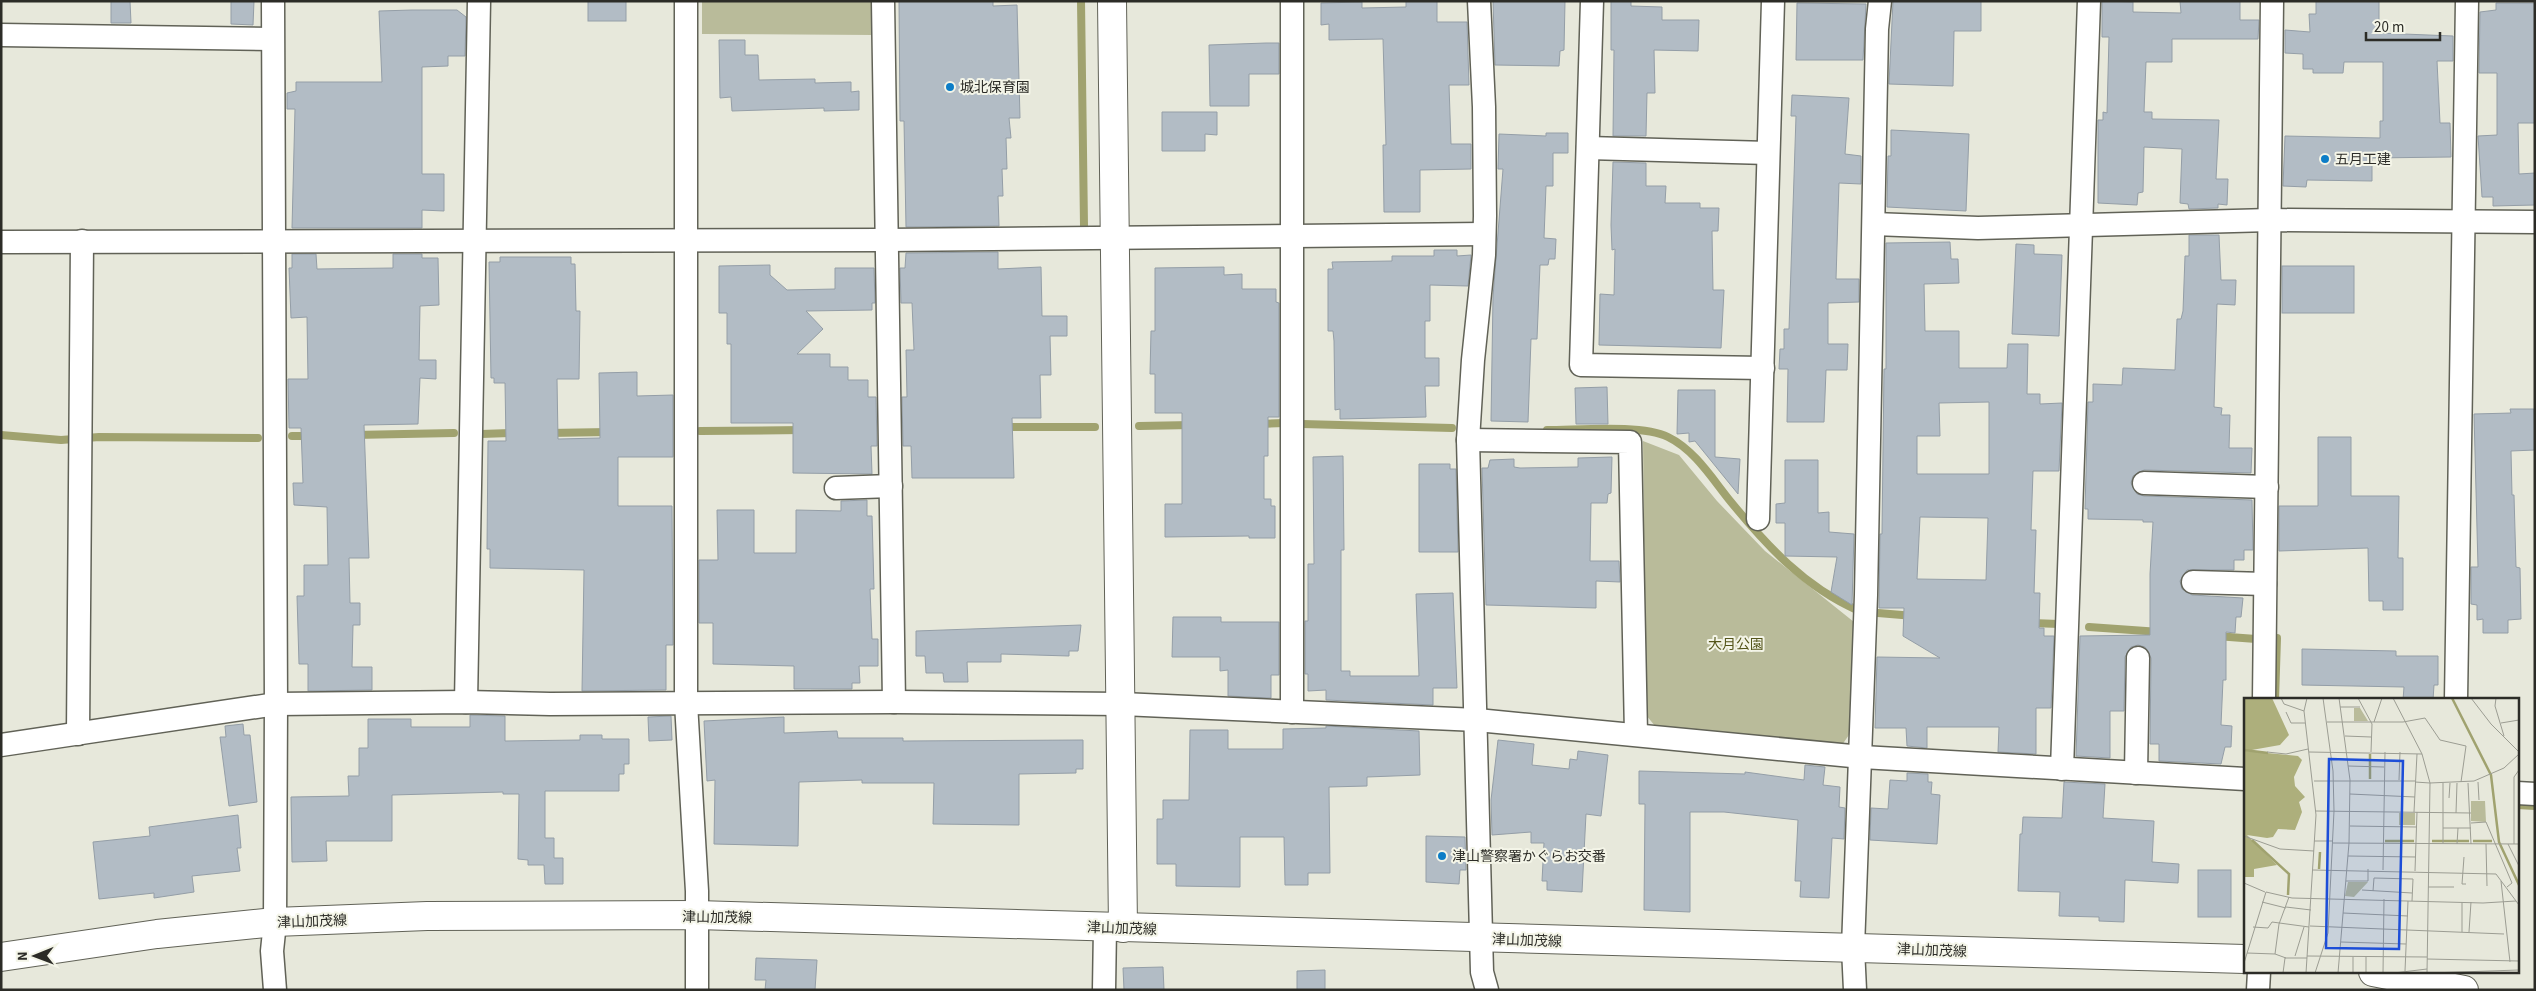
<svg xmlns="http://www.w3.org/2000/svg" width="2536" height="991" font-family="'Source Sans 3','Noto Sans JP',sans-serif">
<style>
.green{fill:#b9bb9a}
.lines{fill:none;stroke-linecap:round;stroke-linejoin:round}
.stream{stroke:#a0a26f;stroke-width:8}
.building{fill:#b2bcc5;stroke:#949ea7;fill-rule:evenodd}
.minor-casing{stroke:#616257;stroke-width:25}
.tertiary-casing{stroke:#616257;stroke-width:30}
.primary-casing{stroke:#616257;stroke-width:30}
.minor{stroke:#fff;stroke-width:22}
.tertiary{stroke:#fff;stroke-width:28}
.primary{stroke:#fff;stroke-width:28}
.poi-dot{fill:#0c7dc7;stroke:#f4f5e8;stroke-width:2}
.labels{text-anchor:middle;stroke-width:4;stroke-linejoin:round;paint-order:stroke}
.poi-label{font-size:14px;fill:#2c2c27;stroke:#f4f5e8;text-anchor:start}
.park-label{font-size:14px;fill:#54551a;stroke:#f4f5e8}
.street-label{font-size:14px;fill:#2c2c27;stroke:#f4f5e8}
.inset-river{fill:none;stroke:#a0a26f;stroke-width:2.5}
.inset-road{fill:none;stroke:#9c9d93;stroke-width:1}
.view{fill:#1d4ed8;fill-opacity:0.15;stroke:#1d4ed8;stroke-width:2.5}
.inset-edge{fill:none;stroke:#2c2c27;stroke-width:2.5}
</style>
<rect width="100%" height="100%" fill="#e7e8db"/>
<g class="green">
<path d="M702 1H872L873 35 702 34Z"/>
<path d="M1643 441 1679 455 1717 501 1765 551 1854 622 1851 732 1842 745 1655 726 1646 715Z"/>
</g>
<g class="lines">
<g class="stream">
<path d="M1081 1 1084 226"/>
<path d="M1259 424 1284 423"/>
<path d="M1302 424 1452 428"/>
<path d="M1139 426 1192 425"/>
<path d="M1004 427H1095"/>
<path d="M1547 430C1579 430 1642 424 1668 437 1695 450 1713 480 1731 502 1767 546 1805 587 1857 610"/>
<path d="M700 431 803 430"/>
<path d="M548 433 609 432"/>
<path d="M481 434 514 433"/>
<path d="M1 435 61 440 99 437 258 438"/>
<path d="M354 435 454 433"/>
<path d="M292 436H310"/>
<path d="M1878 613 1914 616"/>
<path d="M2030 623 2059 624"/>
<path d="M2089 627 2160 632"/>
<path d="M2216 636 2256 639"/>
<path d="M2275 700 2277 638"/>
<path d="M2517 805 2535 806"/>
</g>
</g>
<g class="building">
<path d="M111 1H130L131 23H111Z"/>
<path d="M231 1H254L253 25 231 24Z"/>
<rect x="588" y="1" width="38" height="20"/>
<path d="M899 1H993V6L1017 5 1020 118H1009L1011 138H1006L1007 169H1002L1003 196H998L999 226 906 227 904 121H900Z"/>
<path d="M1406 1H1437V22H1467L1469 85H1449L1451 144H1471V169L1420 170V212H1384L1383 145H1386L1383 39 1329 40V24L1321 25V3L1362 2V8L1406 7Z"/>
<path d="M1493 1H1565L1564 50 1560 51 1559 66 1495 65Z"/>
<path d="M1611 1H1631V6L1662 7V20H1699L1698 51 1654 50 1655 93H1647L1646 136H1613L1614 50H1611Z"/>
<path d="M1893 1H1981V31H1954L1953 86 1889 84Z"/>
<path d="M2102 1 2133 2V12L2181 13 2180 1H2240V20H2259L2258 39H2172V62H2146L2144 112H2152V119L2219 120 2216 179H2228L2227 205 2218 204V208L2189 209 2188 204 2180 203 2182 149 2144 147 2143 192 2138 193 2137 205 2098 203V120H2103V112L2107 113 2109 37H2102Z"/>
<path d="M2316 1H2379V33L2453 36V61H2437L2440 123H2450L2451 157 2372 158V181L2307 180 2306 187 2283 186 2285 136 2380 138V121H2383V62H2344L2343 73H2313V69H2303V54L2285 53V30L2310 32 2309 14H2316Z"/>
<path d="M1797 3 1866 4 1863 60H1796Z"/>
<path d="M2496 3H2535V123H2518L2519 174 2535 173V205L2493 206V197H2482L2478 136 2497 135V73H2479L2480 12 2496 10Z"/>
<path d="M412 10H457L466 17 465 56H448V66L422 67V174H444V211L422 210V228H292L295 109H287V93L296 91V82H382L379 11Z"/>
<path d="M719 40H745V55H758L759 80 815 79V83L851 82V92L859 91V110L824 111V108L732 111 731 97 720 98Z"/>
<path d="M1266 43H1279V74H1249V106H1210L1209 45Z"/>
<path d="M1792 95 1849 98 1845 154 1861 156V184L1839 183 1836 279H1859V302L1828 303V344H1848L1847 370H1826L1824 422H1787L1788 369H1779L1780 349H1784V329H1789L1796 116H1791Z"/>
<path d="M1162 112H1217V135L1205 134V151H1162Z"/>
<path d="M1891 130 1969 134 1966 211 1887 207 1888 156H1891Z"/>
<path d="M1546 133H1568V153H1553V186H1546L1544 238 1556 239 1555 259H1549L1548 265H1540L1537 339H1531L1528 422 1491 421 1493 297 1503 169H1498L1499 134 1546 136Z"/>
<path d="M1613 162 1646 163V186H1666L1665 203H1700V208H1719L1718 231H1712L1713 290H1724L1721 348 1599 345 1600 294 1614 295 1615 249 1612 250 1611 225Z"/>
<path d="M2189 235H2219L2221 280H2236L2235 305 2217 304 2214 407 2222 408 2221 415H2230L2229 448H2252L2251 473 2144 470 2133 476 2131 483 2137 494 2144 496 2252 500 2253 550H2244V560H2234V570H2187L2180 581 2182 589 2192 595 2243 598 2241 617H2236L2235 633 2226 632V680H2223L2221 725 2232 726 2231 747H2225L2221 764 2159 761V744H2150L2151 658 2145 647 2138 645 2131 647 2125 657 2124 711H2110V758L2076 756 2080 636 2150 635V574L2153 522H2143V520L2088 519V509H2085L2088 402H2093V384L2122 385 2123 368 2175 370 2177 319H2181L2183 311 2185 256H2189Z"/>
<path d="M1950 242 1951 259H1958L1959 283 1924 284 1925 331H1959V368H2007L2008 344H2028L2027 394H2040V404L2062 403 2059 471H2033L2031 530H2036L2034 593H2040L2039 628H2044V636H2054L2051 708H2036V754L1998 752 1999 727H1927V748L1907 746 1906 728H1875L1877 657 1940 658 1903 636 1904 608H1879L1880 534H1882L1884 369H1886V243ZM1989 402V474H1917V436H1940L1939 403ZM1920 517 1988 518 1986 580 1917 579Z"/>
<path d="M2016 244 2034 245V254L2062 255 2059 336 2012 334Z"/>
<path d="M1434 250H1457V256L1471 255 1468 286 1430 285V321H1425V358H1439V386H1425L1426 417 1340 419V409L1335 410 1334 341 1333 331H1328V269H1333L1332 262 1392 261V256H1434Z"/>
<path d="M998 252V269L1041 267 1042 316H1067V336H1050L1051 375H1040L1041 418H1012L1014 478H912L911 446H903L902 397H907L906 350H914L912 303H901L900 268H905L906 253Z"/>
<path d="M292 254H316L317 269 393 268V254H422V258H438L439 305 420 306 419 360H436V379L420 378 418 424 364 425 369 558H349L350 603H360V625H353L352 667H372V690L308 691V664H299L297 596H304V565H328L327 507 294 505 293 483H303L301 428H289L288 379H308L307 317 291 318 289 268H292Z"/>
<path d="M500 257H571V264H575L576 311H580L579 379H557L558 439 600 438 599 373 637 372V396L673 395V457H618V506H672L673 645H666V690L582 691 584 570 490 568V549H487L488 441H506L505 383H494V378H491L489 262H500Z"/>
<path d="M770 265V275L787 290 835 289V268H874L875 303H872V310L806 311 823 329 797 354H830V367H848V380H868V397H876L877 446H871L872 474 793 473V423H731V344H727V313H719V266Z"/>
<rect x="2282" y="266" width="72" height="47"/>
<path d="M1224 267V275L1242 274V289H1276V302L1279 303V417H1268V456H1264V499H1271V506H1275V538H1249V536L1165 537V504H1182V413H1155V374H1150L1151 331H1155V268Z"/>
<path d="M1607 387 1608 424H1576L1575 388Z"/>
<path d="M1678 390H1715V457L1740 459 1738 494 1695 441 1689 442V433L1677 434Z"/>
<path d="M2510 409H2534L2535 450 2511 451 2512 495H2514L2516 567 2520 568 2521 619 2508 620V633H2483V619L2477 620V605L2471 604V567H2478L2474 414 2511 413Z"/>
<path d="M2318 437H2351V496H2399L2398 558H2403V610H2383V601H2369L2368 548 2279 551V506H2318Z"/>
<path d="M1343 456 1344 550H1341V671H1350V676H1419L1416 594 1453 593 1457 688H1433V705L1326 700V690L1308 691V674H1305V621H1308V564H1314L1313 457Z"/>
<path d="M1612 457 1611 493 1608 494 1607 503H1591L1590 561H1619L1620 582 1596 581V608L1486 605 1482 468H1488L1490 460 1514 459V467L1520 468 1578 467V458Z"/>
<path d="M1785 460H1818V513L1829 512V532L1854 534 1852 605 1831 592 1837 557 1785 556V523H1776V504L1785 503Z"/>
<path d="M1419 464H1450V469H1456L1458 552H1419Z"/>
<path d="M867 500V516H872L874 589H870L872 639H878V666H859L860 683H852V689H794V666L713 664V623H699V560H718L717 510H754V553H796V510L841 511V501Z"/>
<path d="M1173 617H1221V622H1279V675H1271V698L1228 696V670L1220 671V657H1172Z"/>
<path d="M1081 625 1078 651H1069V656L1001 654V662H967L968 682H944L943 673H926L925 656H916V631Z"/>
<path d="M2302 649 2396 651V656H2438V685H2434L2433 700H2403L2404 687 2302 685Z"/>
<path d="M470 715 505 716V741L580 740V735H602V739H629V764H624V774H619V791H545V838H554V858H563V884H545L544 865H528V860L518 859 519 794H503V792L392 795V841H326L327 861 292 862 291 797 349 796 348 776H359V748H368V719H411V727H470Z"/>
<path d="M671 716 672 740 649 741 648 717Z"/>
<path d="M784 717V733L837 731 838 738H903V741L1083 740V769H1076V773L1019 774V825L933 824 934 783H862V780L799 782 798 846 714 844 715 780 707 781 704 721Z"/>
<path d="M243 724 244 735H250L257 802 229 806 220 737H226L225 726Z"/>
<path d="M1326 726 1419 731 1420 775 1367 777V786L1329 787 1330 873H1308V885H1285L1284 837H1240V887L1176 886V864H1157V819H1163V800H1189L1190 730H1228V749H1283V729L1326 728Z"/>
<path d="M1498 740 1534 744 1532 765 1569 769 1570 759 1577 760 1578 751 1608 755 1601 816 1586 814 1582 892 1547 890V881H1542L1544 843H1531V832L1492 835 1491 800Z"/>
<path d="M1805 765 1825 767 1823 785 1840 787 1839 807 1845 808 1844 839 1832 838 1829 898 1800 897 1801 881H1795L1798 820 1724 812H1690V912L1644 910 1645 804H1639V771L1745 774V772L1804 780Z"/>
<path d="M1907 773 1928 774V782H1932L1931 794 1940 795 1937 844 1870 840 1871 808 1888 809 1890 780 1907 781Z"/>
<path d="M2064 782 2105 784 2103 818 2154 821 2152 862 2179 864 2178 883 2125 880 2124 922 2099 921V917L2059 916 2060 892 2018 891 2020 834H2022L2023 817 2062 818Z"/>
<path d="M238 815 241 848H237L240 871 192 876 194 892 154 898V893L99 899 93 842 150 836 149 827Z"/>
<path d="M1426 836 1465 837 1466 870H1460L1459 884 1426 882Z"/>
<rect x="2198" y="870" width="33" height="47"/>
<path d="M756 958 817 960 815 990H765L766 980H755Z"/>
<path d="M1163 967 1164 990H1124L1123 968Z"/>
<path d="M1325 970V990H1297V971Z"/>
</g>
<g class="lines">
<defs>
<g id="minor">
<path d="M273 1 276 704 275 922 272 951 275 990"/>
<path d="M686 1V703L697 891V990"/>
<path d="M883 1 894 702"/>
<path d="M1292 1V712"/>
<path d="M1479 1 1484 107 1485 216 1484 255 1473 360 1468 440 1482 972 1487 990"/>
<path d="M1592 1 1581 365 1763 368"/>
<path d="M1 35 272 39"/>
<path d="M1588 148 1768 153"/>
<path d="M1874 224 1978 228 2270 220 2535 222"/>
<path d="M1 242 887 240 1484 234"/>
<path d="M1468 440 1630 442 1636 734"/>
<path d="M2144 483 2267 487"/>
<path d="M836 488 891 486"/>
<path d="M1758 519 1773 1"/>
<path d="M2193 582 2265 584"/>
<path d="M2264 700 2272 1"/>
<path d="M2456 700 2467 1"/>
<path d="M466 702 479 1"/>
<path d="M78 734 82 241"/>
<path d="M1 745 276 704 466 702 550 704 894 702 1122 704 1477 720 1862 757 2245 779"/>
<path d="M2062 769 2089 1"/>
<path d="M2136 773 2138 658"/>
<path d="M2517 793 2535 794"/>
<path d="M1104 990 1105 927"/>
<path d="M1855 990 1853 948 1866 595 1877 29 1880 1"/>
<path d="M2258 990 2259 972"/>
</g>
<path id="tertiary" d="M1112 1 1123 928"/>
<g id="primary">
<path d="M1 957 157 934 275 922 427 916 697 915 2245 959"/>
<path d="M2373 972 2464 990"/>
</g>
</defs>
<use href="#minor" class="minor-casing"/>
<use href="#tertiary" class="tertiary-casing"/>
<use href="#primary" class="primary-casing"/>
<use href="#minor" class="minor"/>
<use href="#tertiary" class="tertiary"/>
<use href="#primary" class="primary"/>
</g>
<g class="poi-dot">
<circle cx="950" cy="87" r="5"/>
<circle cx="2325" cy="159" r="5"/>
<circle cx="1442" cy="856" r="5"/>
</g>
<g class="labels">
<g class="poi-label">
<text x="960" y="92">城北保育園</text>
<text x="2335" y="164">五月工建</text>
<text x="1452" y="861">津山警察署かぐらお交番</text>
</g>
<g class="park-label">
<text x="1736" y="649">大月公園</text>
</g>
<g class="street-label">
<text transform="translate(717 917) rotate(1)" y="5">津山加茂線</text>
<text transform="translate(312 921) rotate(-2)" y="5">津山加茂線</text>
<text transform="translate(1122 928) rotate(2)" y="5">津山加茂線</text>
<text transform="translate(1527 940) rotate(2)" y="5">津山加茂線</text>
<text transform="translate(1932 950) rotate(2)" y="5">津山加茂線</text>
</g>
</g>
<g transform="translate(2244 698)">
<rect width="275" height="275" fill="#e7e8db"/>
<path d="M110 10H116L124 23H110ZM227 103H241L242 124 227 123ZM155 115H171V127H155ZM104 184H124L110 199 101 198Z" fill="#b9bb9a"/>
<path d="M0 0H28L45 37 36 47 2 53 54 58 58 62 50 79 51 88 61 99 55 104 58 114 51 132 34 131 29 139 23 140 3 137 33 167 10 171V179H0Z" fill="#adaf7c"/>
<path class="inset-river" d="M208 0 247 77 255 144 275 187M0 52 24 55M126 81V56M8 142 45 176 44 197M141 143H170M188 143H225M229 143H248M75 171 76 154"/>
<path class="inset-road" d="M37 0 40 6 60 13M114 0 128 26 127 54M149 0 178 56 186 85 230 83 260 70 275 56M227 0 247 26 275 54M252 0 251 8 260 38M96 9H116M42 14 47 25H61M83 24H159L181 20 196 42 222 48 217 84M130 24 138 0M257 25 275 22M101 38 127 39M23 54 42 56 64 51M65 54 178 56M104 68 140 69M155 82 156 54M70 83H171M171 84 186 85 183 275M234 84 235 102M224 85 227 146M106 96 171 99M205 100 206 85M72 113 227 115M170 114 173 56M212 115 213 85M227 125 242 124 268 185 263 189M106 128 172 129M199 130H227M0 138 36 151 70 153M70 143H89M89 145 275 146M199 145V85M213 146 214 130M242 146 243 188M264 146 275 168M270 146V79L275 72M104 158 172 159M220 159 218 186H222M69 172 252 176 275 207M139 172 141 54M171 173 173 114M102 183H124V171M257 183 266 264M0 185 21 194M184 189H210M118 192 168 195M129 193 130 180 169 181 168 203M18 204 42 210M42 209 67 212M99 215 164 218M66 228 260 236M9 229 24 230 28 224 65 229M218 234V204M225 234 227 204M97 244 162 246M3 255 31 256M51 258 60 229M63 258 183 259M42 260 31 256 35 226 45 199M183 261 275 263M0 265 22 194 48 200 239 205 272 203M161 273 164 203M39 275 41 260H63M62 275 72 117 60 13 63 0M71 275 84 235 90 113 89 73 79 0M94 275 105 145 106 82 95 0M109 275V259M122 275V259M139 275 140 201M150 275 183 271M186 275 275 272"/>
<path class="view" d="M85 61 159 63 155 251 82 250Z"/>
<rect width="275" height="275" class="inset-edge"/>
</g>
<rect width="2536" height="991" fill="none" stroke="#2c2c27" stroke-width="5"/>
<g transform="translate(35 956) rotate(269)" stroke="#f4f5e8" stroke-width="4" paint-order="stroke">
<path d="M0-4L9 19L0 12L-9 19Z" fill="#2c2c27"/>
<text y="-8" font-size="14" font-weight="bold" text-anchor="middle" fill="#2c2c27">N</text>
</g>
<path d="M2366 32v8h74v-8" fill="none" stroke="#2c2c27" stroke-width="2.5"/>
<text x="2374" y="32" font-size="15" fill="#2c2c27" stroke="#f4f5e8" stroke-width="4" paint-order="stroke">20 m</text>
</svg>
